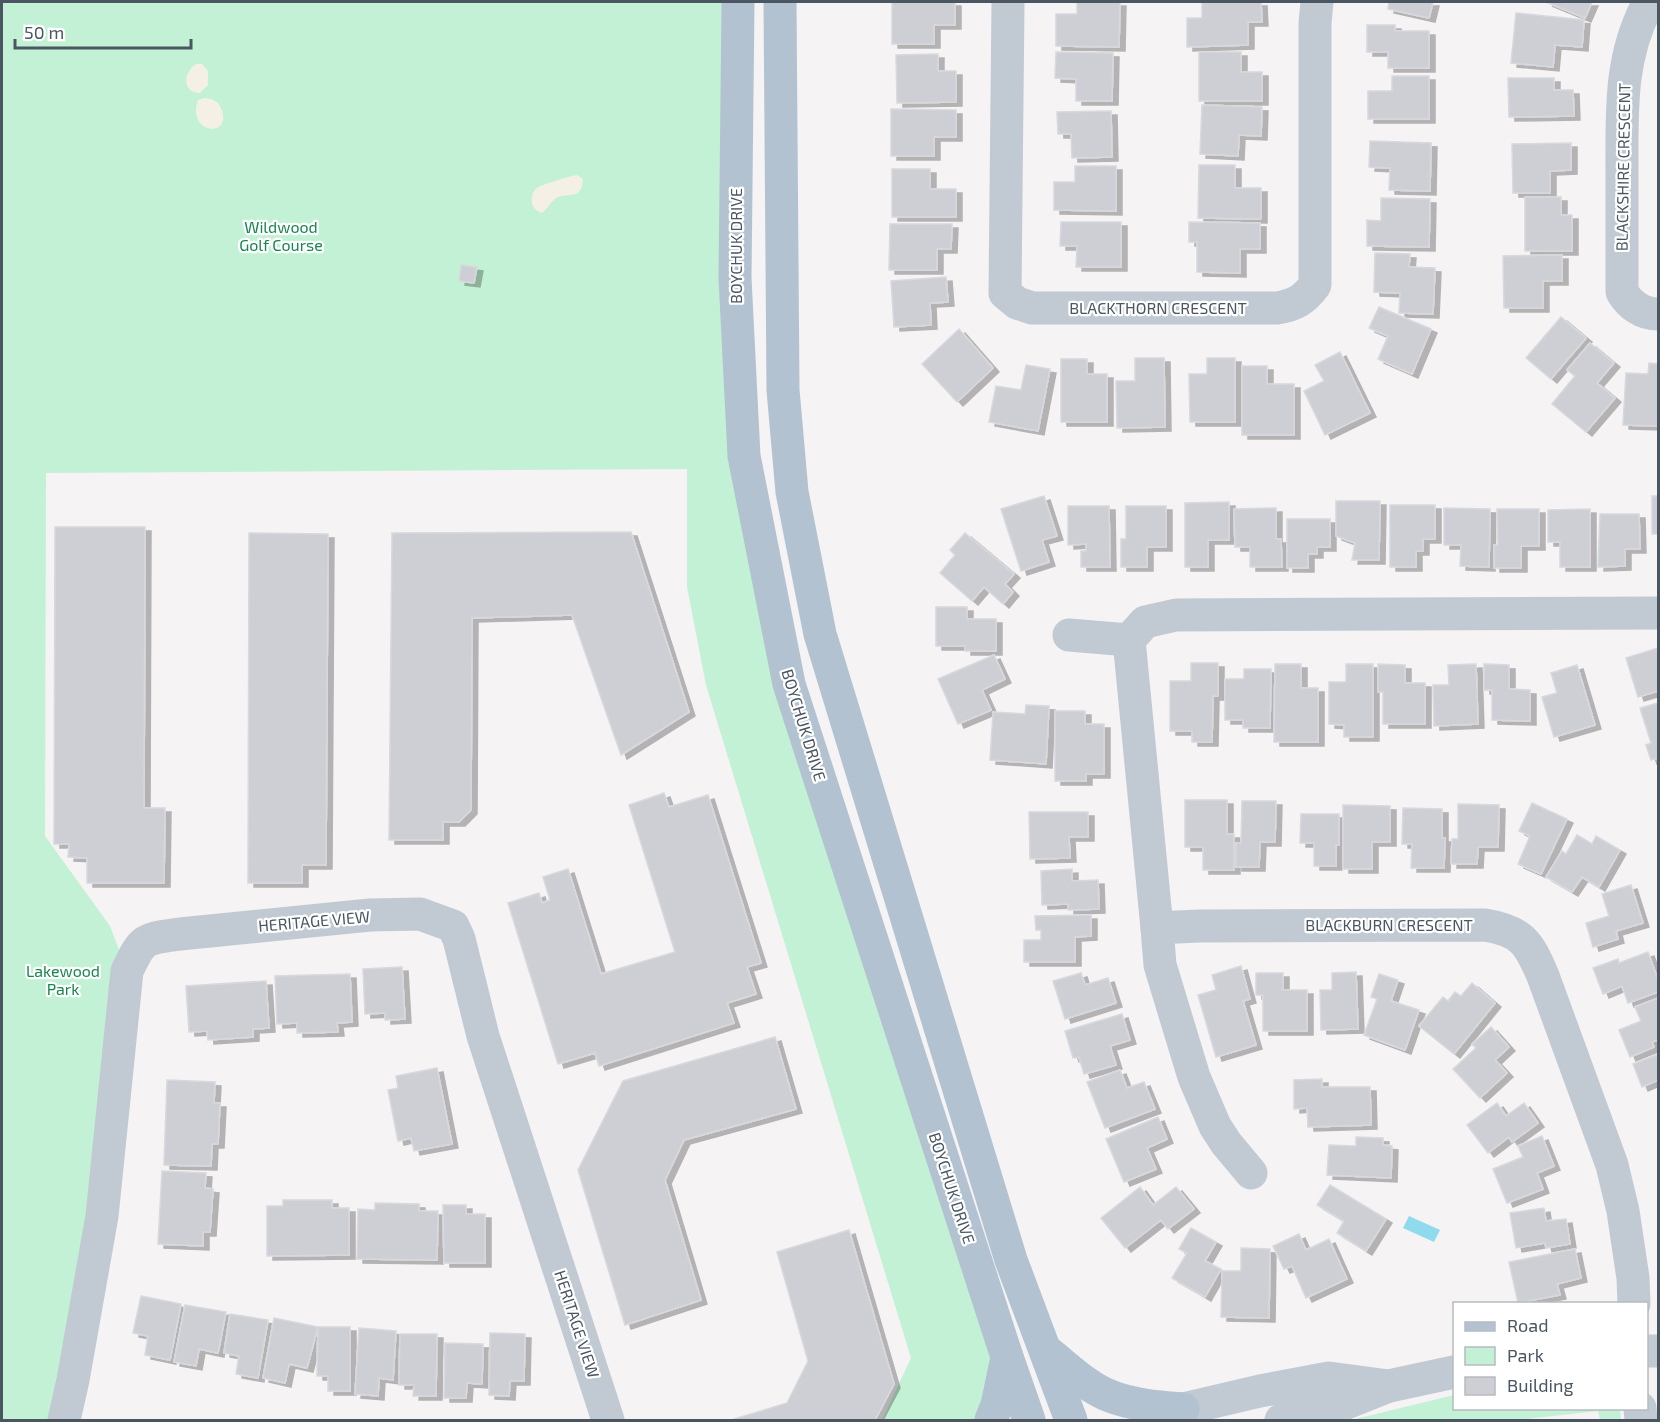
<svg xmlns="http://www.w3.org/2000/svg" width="1660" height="1422" font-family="'Exo 2',sans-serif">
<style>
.green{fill:#c3f1d5}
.sand{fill:#f5f0e5}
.water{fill:#90daee}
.building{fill:#cdcfd5;stroke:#d7d9de;stroke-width:1.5;filter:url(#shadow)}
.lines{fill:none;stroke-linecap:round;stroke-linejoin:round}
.minor{stroke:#c1cad2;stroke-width:33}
.major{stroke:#b3c2d1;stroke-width:33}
.labels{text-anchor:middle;stroke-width:4.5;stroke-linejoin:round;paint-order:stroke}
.street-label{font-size:16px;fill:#4a5661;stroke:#fff}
.park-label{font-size:16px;fill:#17864f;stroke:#fff}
</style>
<defs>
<filter id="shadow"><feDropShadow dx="6" dy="4" stdDeviation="0" flood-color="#0004"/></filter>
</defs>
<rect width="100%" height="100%" fill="#f5f3f3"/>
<g class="green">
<path d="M2 2H743L744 456 789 684 1007 1357 991 1420H882L911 1358 706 685 687 587V469L46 473 45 836 110 926 127 971 61 1420H2Z"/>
<path d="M1454 1395V1408L1620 1409 1621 1420H1600L1598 1411 1517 1420H1351Z"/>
</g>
<g class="sand">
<path d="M196 64H202L208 71V85L200 93C182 93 183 72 196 64Z"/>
<path d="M204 98C214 99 219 101 222 111 231 139 186 133 198 100Z"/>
<path d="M577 175 583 179C581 203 568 190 555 199 550 203 547 209 542 213 537 211 533 209 532 203 530 185 545 185 558 180 565 178 570 176 577 175Z"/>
</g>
<path class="water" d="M1409 1216 1440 1230 1434 1242 1403 1228Z"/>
<g class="building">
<path d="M892 2H955V25H934V44H892Z"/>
<path d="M1077 2H1120L1119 47 1056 46V14H1077Z"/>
<path d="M1202 2H1261L1262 22H1248V45L1187 47V18H1202Z"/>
<path d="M1389 2H1433L1429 18 1388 9Z"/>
<path d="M1546 2H1592L1585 18Z"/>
<path d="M1516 13 1584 20 1582 47 1555 45 1553 67 1511 63Z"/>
<path d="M1367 25H1395V31H1429V68H1388V52H1367Z"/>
<path d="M1056 52 1113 53 1112 101H1076V79L1055 78Z"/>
<path d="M1199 52H1241V72H1262V101H1199Z"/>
<path d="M938 54V71H956V102L897 103 896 55Z"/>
<path d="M1392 76H1429V119H1368V91H1392Z"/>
<path d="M1508 78H1554V90H1573L1574 116 1509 117Z"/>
<path d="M1202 105 1262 107 1261 136 1239 135 1238 156 1200 154Z"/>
<path d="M891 109 956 110V137H934V156H891Z"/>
<path d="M1111 111 1112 157 1072 158 1071 134H1058L1057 112Z"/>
<path d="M1370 141 1431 143 1430 191 1389 190 1390 168 1369 167Z"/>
<path d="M1571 143V170L1550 171V193H1513L1512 144Z"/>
<path d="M1199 165H1235V188H1261V219L1198 218Z"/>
<path d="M1075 166H1116V211L1054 210V182H1075Z"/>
<path d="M892 169H930V189H956V217H892Z"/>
<path d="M1525 197H1561V215H1572V251H1525Z"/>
<path d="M1381 198 1430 199 1429 247 1367 246V220L1381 221Z"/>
<path d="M1061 222H1121V267H1076L1077 246H1060Z"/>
<path d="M1189 222 1260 223V249H1240V273L1197 272V242H1189Z"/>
<path d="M890 224H952L951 249H937V270H889Z"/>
<path d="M1375 253 1410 254 1409 267 1435 268 1433 314 1399 313 1400 293 1374 292Z"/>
<path d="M1562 255V281H1543V308H1504L1503 256Z"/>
<path d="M461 265 477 267 474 283 459 281Z"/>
<path d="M946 277 948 302 930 303 931 325 894 327 891 281Z"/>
<path d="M1379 307 1431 329 1412 374 1378 359 1388 336 1369 328Z"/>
<path d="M1561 317 1586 338 1551 379 1526 358Z"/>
<path d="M959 329 993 368 957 402 922 364Z"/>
<path d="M1590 343 1614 363 1597 383 1615 398 1586 432 1552 404 1575 376 1567 370Z"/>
<path d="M1340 352 1370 413 1325 435 1304 391 1324 381 1315 365Z"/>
<path d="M1135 358H1164L1165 427 1117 428 1116 381H1135Z"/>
<path d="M1207 358H1235V422H1190L1189 374H1207Z"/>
<path d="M1061 359H1087V374H1107V422H1061Z"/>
<path d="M1649 363 1658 364V426L1623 425 1626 373 1648 374Z"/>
<path d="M1026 365 1050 369 1038 431 989 422 996 386 1021 390Z"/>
<path d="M1242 366H1267V384H1294V435H1242Z"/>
<path d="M1044 496 1057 536 1042 540 1049 562 1021 571 1001 509Z"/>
<rect x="1652" y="496" width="6" height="38"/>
<path d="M1336 501H1380L1379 560H1352L1355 543 1336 536Z"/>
<path d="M1229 502V540H1208V567H1185V503Z"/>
<path d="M1390 505H1435V539H1423V551H1416V567H1390Z"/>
<path d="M1068 506H1109L1110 567H1081V551H1086V544L1068 545Z"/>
<path d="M1126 506H1166V547H1147V567H1121V539H1126Z"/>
<path d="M1276 508V539H1281L1282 567H1250V547H1235L1234 509Z"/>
<path d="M1444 508 1490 509 1489 567 1460 566 1461 545H1444Z"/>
<path d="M1497 509H1539V546H1521V568H1494V545H1498Z"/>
<path d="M1590 509V567H1560V542H1548V510Z"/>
<path d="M1600 514H1639L1640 549H1625V566L1598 567Z"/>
<path d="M1287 519H1330V547H1317V554H1308V568H1287Z"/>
<path d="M55 527H145L144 808H165L164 883H87V858L68 857 69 844H54Z"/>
<path d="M631 532 689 712 621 755 572 615 472 618 471 810 459 822H443V840H389L392 533Z"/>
<path d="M249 533 328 534 326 865H302V883H248Z"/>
<path d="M965 533 1014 574 1005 584 1013 592 1003 604 984 587 972 601 940 573 955 555 950 550Z"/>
<path d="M936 607H967V619H996V651H965V646H936Z"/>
<path d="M1658 648V691L1638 697 1626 658Z"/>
<path d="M994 655 1005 679 982 690 991 710 958 724 938 679Z"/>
<path d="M1191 663H1218V696H1213L1212 742H1192V731H1170V681H1191Z"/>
<path d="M1275 664H1301V688H1318V742H1274Z"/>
<path d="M1346 664H1373V737H1344V725L1329 724V682H1346Z"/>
<path d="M1378 664 1405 665V683H1425V724H1383V692H1378Z"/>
<path d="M1476 664 1478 724 1434 726 1433 685H1449L1448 665Z"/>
<path d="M1484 664 1509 665V689L1530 690V721L1492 720V690H1484Z"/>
<path d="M1577 665 1595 725 1554 737 1542 697 1557 693 1551 673Z"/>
<path d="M1244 669H1271L1270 728H1243V720H1225V679H1244Z"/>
<path d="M1658 703V758L1651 760 1646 745 1651 743 1640 708Z"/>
<path d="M1026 705 1049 706 1046 764 990 760 993 712 1025 714Z"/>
<path d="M1055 711H1085V724H1104V774H1086V781H1055Z"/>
<path d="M664 793 669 807 708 795 761 963 747 967 756 994 727 1003 734 1023 599 1066 595 1053 558 1064 508 903 539 893 542 903 550 900 543 877 568 869 601 974 675 952 629 805Z"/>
<path d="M1185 800H1227V834H1234V870H1203V847H1185Z"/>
<path d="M1242 801H1276L1275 842H1260L1259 867H1236V843H1241Z"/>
<path d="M1532 803 1567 819 1541 874 1518 864 1530 836 1519 831Z"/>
<path d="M1458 804 1499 805 1498 847H1478L1477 864H1451L1452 839H1458Z"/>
<path d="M1343 805 1390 806V842H1372V869H1343Z"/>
<path d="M1403 808 1442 809V838H1445L1444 868H1411L1412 844H1402Z"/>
<path d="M1029 812H1088V837H1069L1070 858 1030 859Z"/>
<path d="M1301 814H1339V845H1336V866H1314V843H1300Z"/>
<path d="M1577 835 1592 844 1596 836 1620 850 1599 887 1582 877 1572 892 1546 877 1562 851 1566 854Z"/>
<path d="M1072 869V881L1098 880 1099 909 1068 910V904L1042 905 1041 871Z"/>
<path d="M1631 885 1643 923 1616 931 1618 939 1593 947 1586 923 1609 916 1602 894Z"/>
<path d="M1091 915V936L1075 937V962H1024V940H1041V930H1036L1035 916Z"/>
<path d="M1648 952 1658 980V992L1628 1003 1622 986 1603 994 1593 968 1618 959 1619 963Z"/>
<path d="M1241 966 1250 999 1243 1001 1256 1045 1216 1057 1198 995 1216 990 1212 975Z"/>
<path d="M402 967 405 1019 385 1020V1013L365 1014 363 969Z"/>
<path d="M1356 972 1358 1029 1321 1030 1320 990H1332V973Z"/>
<path d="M1081 973 1085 985 1108 978 1116 1003 1065 1019 1053 981Z"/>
<path d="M1256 973H1283V990H1307V1031H1263V995H1256Z"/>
<path d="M350 974 352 1022 337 1023 338 1032 297 1033V1023L277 1024 275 976Z"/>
<path d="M1379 974 1398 980 1391 1001 1419 1010 1405 1050 1364 1035 1377 999 1371 997Z"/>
<path d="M266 981 269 1028 253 1029V1037L208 1040 207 1031 189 1032 186 986Z"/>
<path d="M1472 983 1495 1003 1454 1054 1419 1026 1443 997 1448 1001 1455 992 1461 996Z"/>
<path d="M1658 998V1040L1652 1042 1654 1047 1630 1057 1619 1030 1641 1021 1635 1007Z"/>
<path d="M1122 1014 1130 1040 1110 1046 1116 1065 1084 1074 1079 1057 1073 1058 1065 1031Z"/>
<path d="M1491 1027 1509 1047 1495 1060 1507 1073 1480 1098 1453 1069 1476 1048 1472 1044Z"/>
<path d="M775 1037 796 1109 684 1140 665 1180 701 1300 625 1325 578 1170 623 1081Z"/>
<path d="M1656 1055 1658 1058V1080L1642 1087 1633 1064Z"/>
<path d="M437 1068 452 1144 414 1151 411 1138 398 1141 388 1090 398 1088 396 1076Z"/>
<path d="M1120 1070 1127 1088 1144 1082 1155 1109 1105 1128 1087 1082Z"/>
<path d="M1322 1079V1087H1370L1371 1125 1308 1127 1307 1108 1294 1109V1080Z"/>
<path d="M167 1080 215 1082 214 1103H220L218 1144H212L211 1166 164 1165Z"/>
<path d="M1497 1103 1506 1116 1524 1103 1538 1123 1512 1142 1509 1137 1488 1153 1467 1125Z"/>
<path d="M1158 1117 1167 1139 1147 1148 1156 1169 1124 1182 1106 1139Z"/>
<path d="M1542 1136 1554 1166 1537 1173 1543 1189 1507 1203 1493 1169 1523 1157 1518 1146Z"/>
<path d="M1356 1137 1383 1138V1145L1392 1146 1391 1178 1327 1175 1329 1145 1356 1146Z"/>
<path d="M162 1171 206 1173 205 1188 213 1189 210 1232H203V1246L158 1244Z"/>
<path d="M1330 1185 1386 1219 1366 1251 1337 1233 1344 1221 1317 1205Z"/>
<path d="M1140 1187 1153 1205 1176 1187 1194 1209 1168 1229 1161 1220 1125 1248 1101 1218Z"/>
<path d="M283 1200H332V1208H349V1255L267 1256V1206H283Z"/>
<path d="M375 1203 419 1204V1211H438L437 1260 357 1259 358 1209 375 1210Z"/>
<path d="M443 1205H466V1214H485V1263H444Z"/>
<path d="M1544 1208 1546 1221 1566 1219 1570 1244 1546 1248 1545 1243 1516 1248 1510 1213Z"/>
<path d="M1191 1228 1216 1242 1205 1261 1221 1269 1205 1297 1172 1278 1187 1253 1179 1249Z"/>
<path d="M849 1230 894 1384 875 1420H731L787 1403 808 1361 777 1252Z"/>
<path d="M1299 1234 1306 1250 1329 1239 1347 1279 1306 1298 1292 1266 1284 1269 1273 1246Z"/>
<path d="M1241 1248 1270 1249 1269 1318 1221 1317 1222 1271H1241Z"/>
<path d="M1575 1249 1581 1278 1557 1284 1560 1295 1518 1303 1509 1262Z"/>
<path d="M141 1296 181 1304 170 1360 145 1355 148 1336 133 1333Z"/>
<path d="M185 1305 226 1312 218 1353 199 1349 196 1366 174 1362Z"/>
<path d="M230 1314 268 1320 258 1378 236 1374 239 1356 224 1353Z"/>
<path d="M274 1318 318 1327 307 1368 289 1364 285 1383 263 1378Z"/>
<path d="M318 1327H350V1391H328V1376H317Z"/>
<path d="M359 1328 396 1331 393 1380 379 1378 378 1396 355 1394Z"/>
<path d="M490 1333 525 1334 524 1381H510L509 1396 489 1395Z"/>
<path d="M400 1334H437L436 1396H413L414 1385H399Z"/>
<path d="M445 1343 483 1344 482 1384 467 1383 466 1398H444Z"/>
</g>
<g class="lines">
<g class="minor">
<path d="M1008 2 1005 293 1017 303 1032 308H1277C1295 305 1304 300 1315 285V23L1317 2"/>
<path d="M1649 2C1619 56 1622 112 1622 172 1622 212 1622 252 1622 292 1630 305 1642 314 1658 314"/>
<path d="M1069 635 1129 640"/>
<path d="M1157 928 1160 965 1194 1077 1215 1126 1226 1143 1251 1173"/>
<path d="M1634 1304 1633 1278 1623 1211 1612 1165 1543 976C1529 943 1522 931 1485 925L1199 926 1157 928 1129 640 1145 622 1176 615 1658 613"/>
<path d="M1646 1351H1658"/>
<path d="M1640 1408 1641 1420"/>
<path d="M1156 1418 1183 1409 1260 1391 1329 1378 1389 1386"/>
<path d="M64 1420 73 1380 102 1216 127 971C143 937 144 939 180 934L370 915 420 914 453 926 459 939 483 1036 608 1420"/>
<path d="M1281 1420 1339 1406 1389 1386 1454 1372"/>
</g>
<g class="major">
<path d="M738 2 735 278 744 456 789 684 1007 1357 1029 1420"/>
<path d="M780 2 783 390 792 492 820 634 1011 1260 1071 1420"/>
<path d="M1045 1350C1065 1365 1086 1387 1110 1396 1132 1405 1159 1407 1183 1409"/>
<path d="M991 1420 997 1405 1007 1357"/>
</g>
</g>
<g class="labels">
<g class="street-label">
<text transform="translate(1623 167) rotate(-89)" y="6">BLACKSHIRE CRESCENT</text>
<text transform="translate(736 246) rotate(-90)" y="6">BOYCHUK DRIVE</text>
<text x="1158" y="314">BLACKTHORN CRESCENT</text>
<text transform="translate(804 725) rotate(73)" y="6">BOYCHUK DRIVE</text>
<text transform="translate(314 921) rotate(-5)" y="6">HERITAGE VIEW</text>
<text x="1389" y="931">BLACKBURN CRESCENT</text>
<text transform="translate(952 1188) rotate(72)" y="6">BOYCHUK DRIVE</text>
<text transform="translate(577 1324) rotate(72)" y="6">HERITAGE VIEW</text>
</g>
<g class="park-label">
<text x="281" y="233">Wildwood<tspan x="281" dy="18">Golf Course</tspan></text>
<text x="63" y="977">Lakewood<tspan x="63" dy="18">Park</tspan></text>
</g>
</g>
<rect width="1660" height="1422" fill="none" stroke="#4a5661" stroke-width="6"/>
<rect x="1453" y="1302" width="195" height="108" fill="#ffffff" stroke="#b7bbc0" stroke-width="1.5"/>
<rect x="1465" y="1322" width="30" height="9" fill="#b3c2d1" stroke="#b7bbc0" stroke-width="1.5"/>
<text x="1507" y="1332" font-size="18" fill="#4a5661">Road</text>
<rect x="1465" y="1347" width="30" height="18" fill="#c3f1d5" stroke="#b7bbc0" stroke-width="1.5"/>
<text x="1507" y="1362" font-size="18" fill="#4a5661">Park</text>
<rect x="1465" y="1377" width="30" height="18" fill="#cdcfd5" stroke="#b7bbc0" stroke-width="1.5"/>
<text x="1507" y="1392" font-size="18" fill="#4a5661">Building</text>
<path d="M15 39v9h176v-9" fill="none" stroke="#4a5661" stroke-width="3"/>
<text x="24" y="39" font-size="18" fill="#4a5661" stroke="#ffffff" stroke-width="4.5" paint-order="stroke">50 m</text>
</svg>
